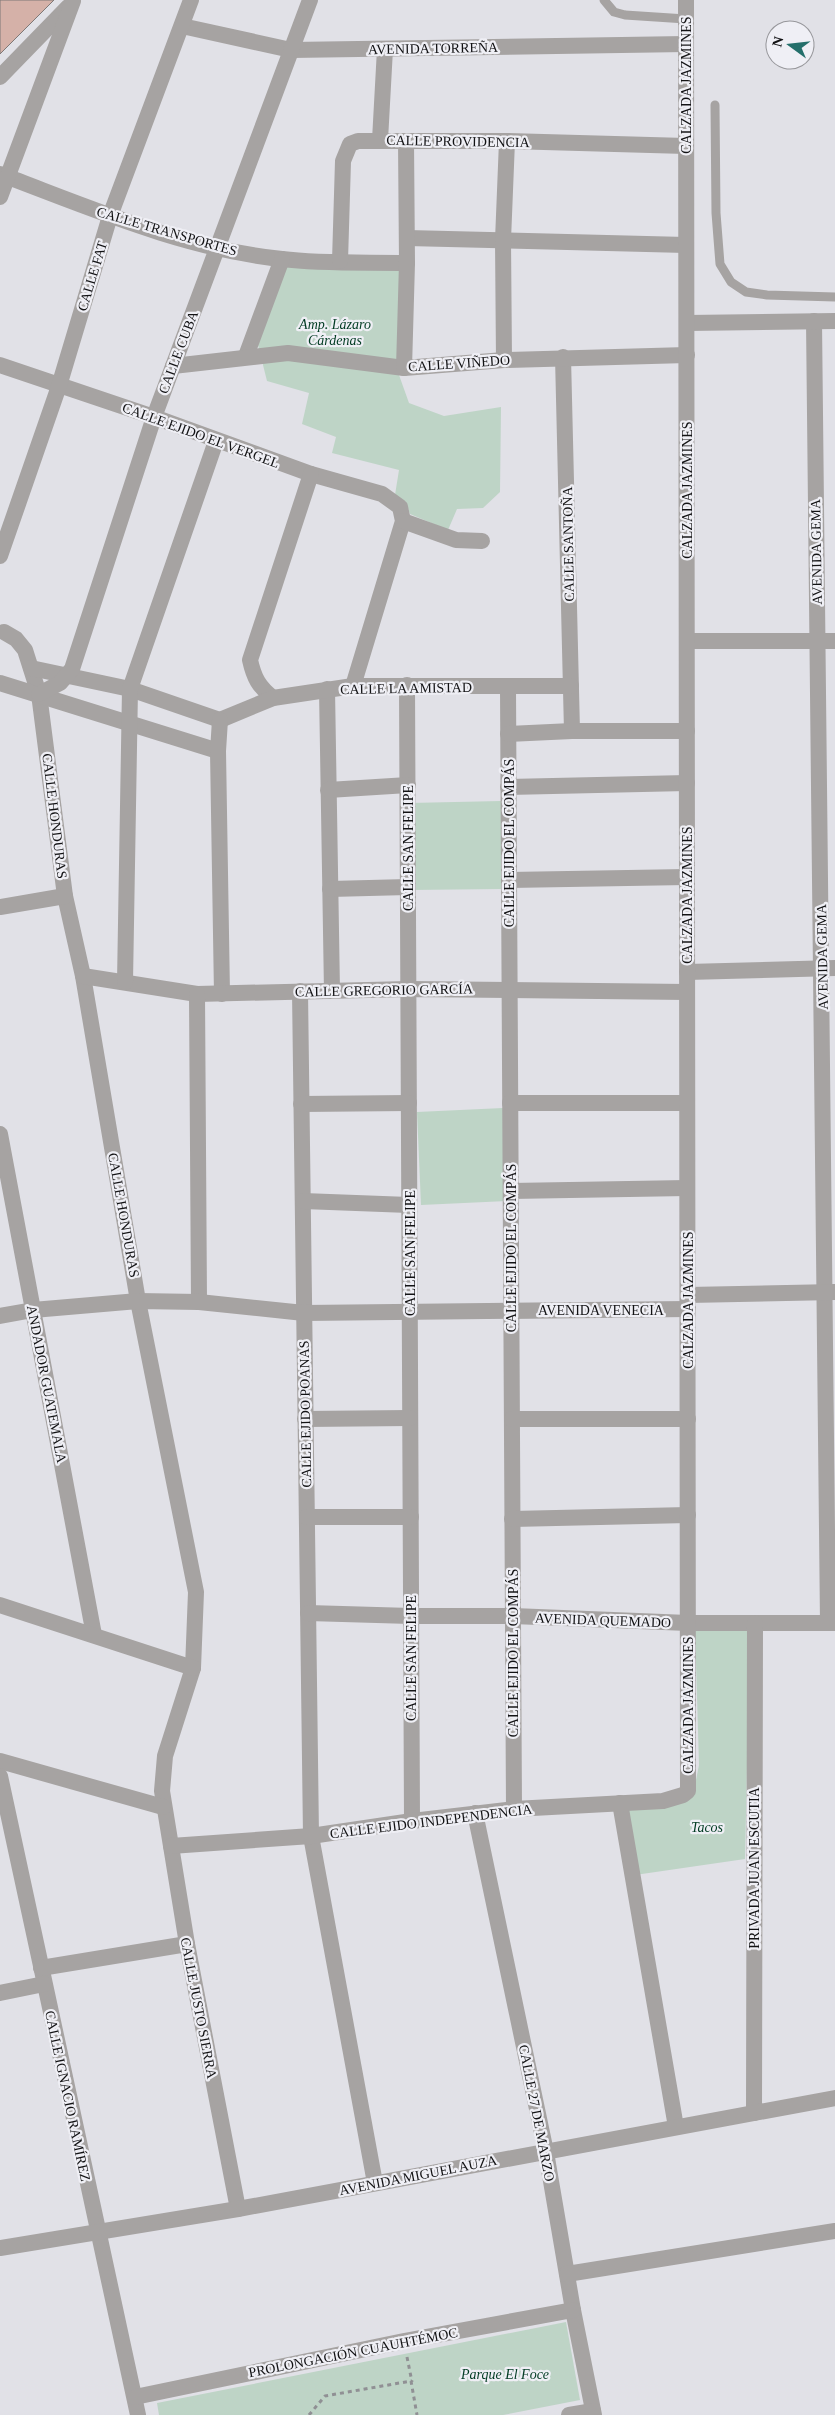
<svg xmlns="http://www.w3.org/2000/svg" width="835" height="2415" font-family="'Times New Roman',serif">
<style>
.green{fill:#bed4c6}
.building{fill:#d5b1a8;stroke:#7e7876}
.lines{fill:none;stroke-linecap:round;stroke-linejoin:round}
.path{stroke:#909094;stroke-width:3;stroke-dasharray:4 4;stroke-linecap:butt}
.lane{stroke:#a6a3a2;stroke-width:9}
.street{stroke:#a6a3a2;stroke-width:16}
.labels{text-anchor:middle;stroke-width:4.5;stroke-linejoin:round;paint-order:stroke}
.street-label{font-size:14px;fill:#121214;stroke:#efeff5}
.park-label{font-size:14px;font-style:italic;fill:#003b22;stroke:#efeff5}
</style>
<rect width="100%" height="100%" fill="#e1e1e7"/>
<g class="green">
<path d="M287 265 401 269 399 375 409 403 444 416 501 407 500 492 483 508 457 509 448 530 410 514 406 502 395 495 399 470 332 453 336 437 302 424 309 393 267 381 258 345Z"/>
<path d="M501 801 502 889 410 890 409 803Z"/>
<path d="M503 1108 507 1201 421 1205 417 1112Z"/>
<path d="M695 1628 750 1629 745 1859 635 1875 623 1805H662L696 1780 699 1765Z"/>
<path d="M566 2322 580 2400 503 2415H159L157 2403Z"/>
</g>
<path class="building" d="M0 0H54L0 54Z"/>
<g class="lines">
<g class="path">
<path d="M407 2357 412 2382"/>
<path d="M309 2415 325 2396 411 2381 417 2415"/>
</g>
<g class="lane">
<path d="M604 0 614 12 625 15 686 19"/>
<path d="M715 105 716 213 720 264 731 282 746 292 767 295 835 297"/>
</g>
<g class="street">
<path d="M182 26 291 50 686 44"/>
<path d="M0 77 68 7"/>
<path d="M380 140 385 49"/>
<path d="M0 174C91 208 184 249 282 259 323 264 366 262 407 263"/>
<path d="M0 197 73 1"/>
<path d="M407 238 686 245"/>
<path d="M340 261 343 161 350 144 358 141H507L686 146"/>
<path d="M814 321 828 1623"/>
<path d="M687 323 835 321"/>
<path d="M246 356 282 259"/>
<path d="M563 357 572 731"/>
<path d="M504 360 503 240 507 141"/>
<path d="M0 365 154 417 311 474 382 494 400 507 403 521 353 686"/>
<path d="M173 366 288 353 404 368 504 360 687 355"/>
<path d="M404 368 407 263 406 141"/>
<path d="M403 521 456 540 482 541"/>
<path d="M0 556 59 386 110 216 191 0"/>
<path d="M4 632 16 639 25 650 39 694 65 896 83 976 138 1301 196 1592 193 1668 165 1756 162 1791 187 1944 238 2209"/>
<path d="M687 641H835"/>
<path d="M31 668 130 689 220 720"/>
<path d="M0 683 218 751"/>
<path d="M407 685 412 1821"/>
<path d="M508 688 514 1809"/>
<path d="M327 689 332 991"/>
<path d="M39 694 60 683 72 669 154 417 310 0"/>
<path d="M273 698C259 687 254 678 250 660L311 474"/>
<path d="M220 720 273 698 353 686H571"/>
<path d="M220 720 218 751 222 994"/>
<path d="M508 734 572 731H687"/>
<path d="M508 787 687 783"/>
<path d="M328 790 408 785"/>
<path d="M509 880 687 877"/>
<path d="M330 889 408 887"/>
<path d="M0 907 65 896"/>
<path d="M687 972 835 968"/>
<path d="M83 976 197 994 409 989 687 992"/>
<path d="M125 982 130 689 216 441"/>
<path d="M300 991 311 1836 375 2183"/>
<path d="M197 994 199 1302"/>
<path d="M510 1103H687"/>
<path d="M301 1104 409 1103"/>
<path d="M0 1134 94 1635"/>
<path d="M511 1191 687 1188"/>
<path d="M303 1201 409 1205"/>
<path d="M688 1295 835 1292"/>
<path d="M0 1316 33 1310 138 1301 199 1302 304 1313 688 1309"/>
<path d="M305 1419 410 1418"/>
<path d="M512 1419H688"/>
<path d="M307 1517H411"/>
<path d="M512 1519 688 1515"/>
<path d="M0 1605 193 1668"/>
<path d="M308 1613 411 1616H513L688 1623H835"/>
<path d="M0 1761 163 1807"/>
<path d="M0 1776 138 2415"/>
<path d="M620 1803 676 2127"/>
<path d="M475 1813 546 2152 573 2310 594 2415"/>
<path d="M171 1846 311 1836 412 1821 514 1809 663 1801 683 1795 688 1791 686 0"/>
<path d="M41 1968 187 1944"/>
<path d="M0 1993 44 1984"/>
<path d="M754 2113 755 1623"/>
<path d="M0 2248 238 2209 835 2098"/>
<path d="M567 2274 835 2231"/>
<path d="M135 2397 404 2341 573 2310"/>
<path d="M569 2415 593 2411"/>
</g>
</g>
<g class="labels">
<g class="street-label">
<text transform="translate(433 48) rotate(-1)" y="5">AVENIDA TORREÑA</text>
<text transform="translate(686 85) rotate(-90)" y="5">CALZADA JAZMINES</text>
<text transform="translate(458 141) rotate(1)" y="5">CALLE PROVIDENCIA</text>
<text transform="translate(167 231) rotate(16)" y="5">CALLE TRANSPORTES</text>
<text transform="translate(92 276) rotate(-73)" y="5">CALLE FAT</text>
<text transform="translate(178 352) rotate(-69)" y="5">CALLE CUBA</text>
<text transform="translate(459 363) rotate(-4)" y="5">CALLE VIÑEDO</text>
<text transform="translate(201 435) rotate(20)" y="5">CALLE EJIDO EL VERGEL</text>
<text transform="translate(687 490) rotate(-90)" y="5">CALZADA JAZMINES</text>
<text transform="translate(568 544) rotate(-91)" y="5">CALLE SANTOÑA</text>
<text transform="translate(816 552) rotate(-91)" y="5">AVENIDA GEMA</text>
<text transform="translate(406 688) rotate(-1)" y="5">CALLE LA AMISTAD</text>
<text transform="translate(55 816) rotate(83)" y="5">CALLE HONDURAS</text>
<text transform="translate(509 843) rotate(-90)" y="5">CALLE EJIDO EL COMPÁS</text>
<text transform="translate(408 848) rotate(-90)" y="5">CALLE SAN FELIPE</text>
<text transform="translate(687 895) rotate(-90)" y="5">CALZADA JAZMINES</text>
<text transform="translate(822 957) rotate(-91)" y="5">AVENIDA GEMA</text>
<text transform="translate(384 990) rotate(-1)" y="5">CALLE GREGORIO GARCÍA</text>
<text transform="translate(124 1215) rotate(80)" y="5">CALLE HONDURAS</text>
<text transform="translate(511 1248) rotate(-90)" y="5">CALLE EJIDO EL COMPÁS</text>
<text transform="translate(410 1253) rotate(-90)" y="5">CALLE SAN FELIPE</text>
<text transform="translate(688 1300) rotate(-90)" y="5">CALZADA JAZMINES</text>
<text x="601" y="1315">AVENIDA VENECIA</text>
<text transform="translate(47 1384) rotate(79)" y="5">ANDADOR GUATEMALA</text>
<text transform="translate(305 1414) rotate(-91)" y="5">CALLE EJIDO POANAS</text>
<text transform="translate(603 1620) rotate(2)" y="5">AVENIDA QUEMADO</text>
<text transform="translate(513 1653) rotate(-90)" y="5">CALLE EJIDO EL COMPÁS</text>
<text transform="translate(411 1658) rotate(-90)" y="5">CALLE SAN FELIPE</text>
<text transform="translate(688 1705) rotate(-90)" y="5">CALZADA JAZMINES</text>
<text transform="translate(431 1821) rotate(-7)" y="5">CALLE EJIDO INDEPENDENCIA</text>
<text transform="translate(754 1868) rotate(-90)" y="5">PRIVADA JUAN ESCUTIA</text>
<text transform="translate(199 2008) rotate(79)" y="5">CALLE JUSTO SIERRA</text>
<text transform="translate(68 2096) rotate(78)" y="5">CALLE IGNACIO RAMÍREZ</text>
<text transform="translate(537 2113) rotate(79)" y="5">CALLE 27 DE MARZO</text>
<text transform="translate(418 2175) rotate(-11)" y="5">AVENIDA MIGUEL AUZA</text>
<text transform="translate(353 2352) rotate(-11)" y="5">PROLONGACIÓN CUAUHTÉMOC</text>
</g>
<g class="park-label">
<text x="335" y="329">Amp. Lázaro<tspan x="335" dy="16">Cárdenas</tspan></text>
<text x="707" y="1832">Tacos</text>
<text x="505" y="2379">Parque El Foce</text>
</g>
</g>
<g transform="translate(790 45) rotate(285)"><circle r="24" fill="#efeff5" stroke="#97979b"/>
<path d="M0-4L9 19L0 12L-9 19Z" fill="#246f6b"/>
<text y="-8" font-size="14" font-weight="bold" text-anchor="middle" fill="#121214">N</text>
</g>
</svg>
